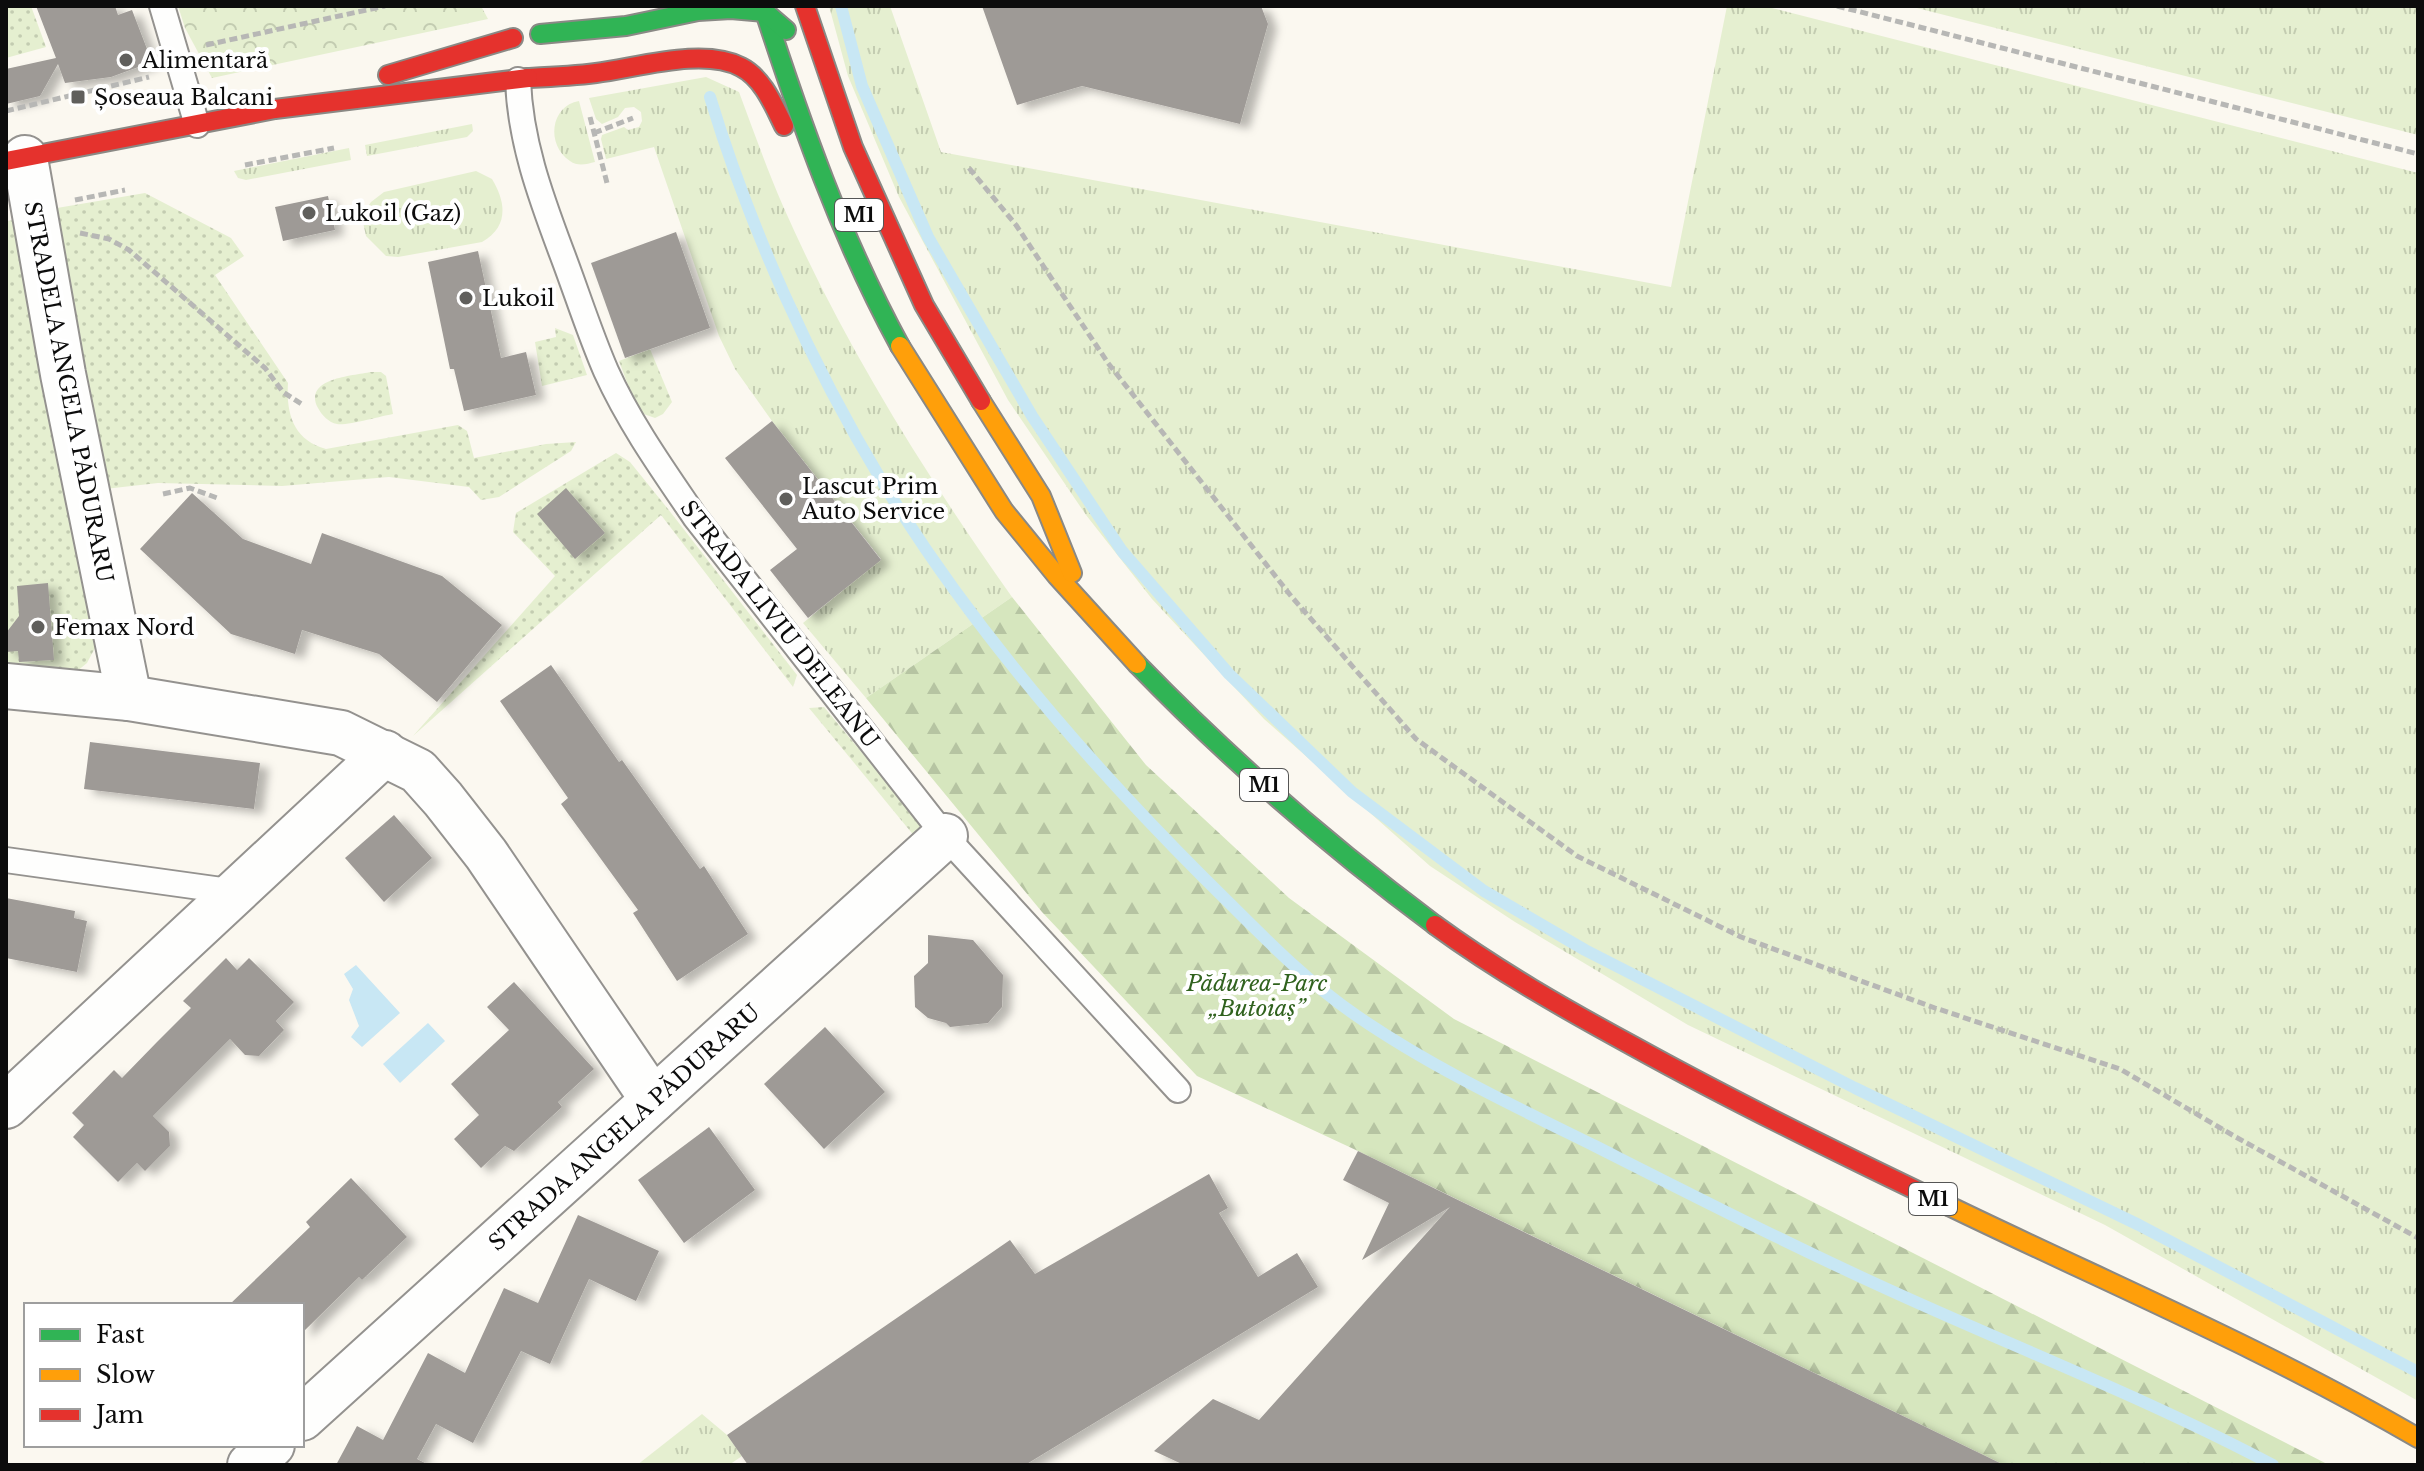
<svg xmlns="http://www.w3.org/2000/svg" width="2424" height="1471" font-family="'Libre Baskerville',serif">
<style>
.grass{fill:url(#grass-tufts)}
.forest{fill:url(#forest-firs)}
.park{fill:url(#park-crowns)}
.garden{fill:url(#garden-dots)}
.water{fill:#c8e7f4}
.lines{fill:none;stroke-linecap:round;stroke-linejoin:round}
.stream{stroke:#c8e7f4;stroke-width:12}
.building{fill:#9e9a96;filter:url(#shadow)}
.lane-casing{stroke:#94928f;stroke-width:28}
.street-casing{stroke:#94928f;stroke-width:48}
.fast-casing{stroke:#8a8985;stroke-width:22}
.slow-casing{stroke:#8a8985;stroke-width:22}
.jam-casing{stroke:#8a8985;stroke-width:22}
.path{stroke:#b7b7b5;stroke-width:5;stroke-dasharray:8 4;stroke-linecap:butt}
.lane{stroke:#fefefd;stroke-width:24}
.street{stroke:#fefefd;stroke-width:44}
.fast{stroke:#30b455;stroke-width:18}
.slow{stroke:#ff9f0a;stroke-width:18}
.jam{stroke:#e5322d;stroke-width:18}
.poi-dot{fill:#605f5c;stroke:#fff;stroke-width:3}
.labels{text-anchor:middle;stroke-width:8;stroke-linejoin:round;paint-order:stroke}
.shield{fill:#fff;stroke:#555;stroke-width:2}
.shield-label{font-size:20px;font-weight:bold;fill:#0c0c0c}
.poi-label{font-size:22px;fill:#0c0c0c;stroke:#fff;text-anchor:start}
.street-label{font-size:22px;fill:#0c0c0c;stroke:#fff}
.park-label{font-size:22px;font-style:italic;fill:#30621e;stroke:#fff}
</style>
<defs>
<pattern id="grass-tufts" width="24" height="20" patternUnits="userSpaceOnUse" patternTransform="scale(2)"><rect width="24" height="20" fill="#e5efd0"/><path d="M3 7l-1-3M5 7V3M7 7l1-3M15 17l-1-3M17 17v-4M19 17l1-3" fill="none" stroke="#c3ccb1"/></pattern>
<pattern id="forest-firs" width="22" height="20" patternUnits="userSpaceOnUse" patternTransform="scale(2)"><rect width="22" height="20" fill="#d6e6be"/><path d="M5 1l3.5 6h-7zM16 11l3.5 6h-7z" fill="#b6c4a2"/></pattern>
<pattern id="park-crowns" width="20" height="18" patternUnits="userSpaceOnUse" patternTransform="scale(2)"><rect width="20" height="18" fill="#e5efd0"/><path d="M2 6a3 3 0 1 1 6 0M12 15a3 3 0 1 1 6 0" fill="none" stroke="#c3ccb1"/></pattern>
<pattern id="garden-dots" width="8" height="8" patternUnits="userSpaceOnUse" patternTransform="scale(2)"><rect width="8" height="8" fill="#e5efd0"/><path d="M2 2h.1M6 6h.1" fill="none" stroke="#c3ccb1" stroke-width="1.8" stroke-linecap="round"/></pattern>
<filter id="shadow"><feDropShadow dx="9" dy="5" stdDeviation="4" flood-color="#0004"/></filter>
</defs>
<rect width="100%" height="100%" fill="#fbf8f0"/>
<g class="grass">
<path d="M829 6H890L941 152 1671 287 1727 6H1764L2418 173V1401L2105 1225 1688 1025 1515 922 1430 866 1264 719 1152 599 1086 515 1008 400 899 197 848 76Z"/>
<path d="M1909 6H2418V135Z"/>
<path d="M706 77 739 92C753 130 767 169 783 206 844 345 925 474 1012 597L866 698 803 623 881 559 772 421 735 369 719 336 654 147 606 159 601 139 602 135 624 127 628 130 639 127 642 121 641 112 634 107 625 108 618 117 602 124 596 119 589 98Z"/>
<path d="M579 101 595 162C587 164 578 167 570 161 546 145 550 106 579 101Z"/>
<path d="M472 124 473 131 467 137 367 156 365 145Z"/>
<path d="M349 148 351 160 246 180 238 178 234 171Z"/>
<path d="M476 171 492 179C506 202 509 227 482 242L398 257 386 256 366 236 363 222 365 211 371 202 384 192Z"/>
<path d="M702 1414 727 1435 742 1456 729 1465H637Z"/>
</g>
<path class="forest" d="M1012 597 1146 765 1289 898 1454 1019 2329 1465H2004L1358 1151 1197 1076 1042 912 866 698Z"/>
<path class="park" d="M178 6H481L488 19 212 78 185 28Z"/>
<g class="garden">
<path d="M6 6H31L46 47 6 58Z"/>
<path d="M145 193 231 238 244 256 215 275 288 383C286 413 293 440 326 449L458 425 467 431 474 458 546 444 576 442 571 451 499 497 481 500 469 487 389 477 282 486 158 483 105 489 53 221 57 208Z"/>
<path d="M23 219 96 646 87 663 76 672 6 669V221Z"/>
<path d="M555 328 573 335 587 375 542 386 535 342 556 337Z"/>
<path d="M650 349 672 402 663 414 655 418 638 412 619 361Z"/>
<path d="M371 372H381L386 376 393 414C382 416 346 426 337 424 329 423 321 414 318 408 303 378 352 376 371 372Z"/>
<path d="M616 453 630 462 668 509 797 675 793 687 661 515 413 736 555 576 513 532 516 513Z"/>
<path d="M824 707 927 831 920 843 809 708Z"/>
</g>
<g class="water">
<path d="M356 965 400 1013 362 1047 351 1037 359 1026 349 1000 353 989 344 974Z"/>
<path d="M428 1023 445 1041 400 1083 383 1064Z"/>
</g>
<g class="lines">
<g class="stream">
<path d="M841 6 862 86 928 237 1032 416 1122 551 1229 674 1352 792 1484 891 1585 950 1855 1088 2139 1225 2418 1372"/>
<path d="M710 97C750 229 811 364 883 483 969 624 1087 761 1204 878 1252 925 1301 978 1357 1016 1431 1067 1514 1106 1595 1146 1698 1198 1802 1251 1907 1298 2029 1353 2154 1402 2273 1465"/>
</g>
</g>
<g class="building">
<path d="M36 6H115L118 15 132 10 152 62 111 77 65 83 58 64 40 96 6 104V69L56 58Z"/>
<path d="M982 6H1261L1268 24 1240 124 1082 86 1017 105Z"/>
<path d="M328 196 335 230 283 241 275 207Z"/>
<path d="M676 232 710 328 625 358 591 263Z"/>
<path d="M478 251 501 358 526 352 536 395 464 411 454 369H450L428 262Z"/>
<path d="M772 421 881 560 808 618 770 570 797 549 725 458Z"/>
<path d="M566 488 605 533 575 559 537 514Z"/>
<path d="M192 493 243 539 311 564 322 533 442 576 502 625 437 702 379 654 302 630 295 654 231 634 140 549Z"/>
<path d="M48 583 54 660 19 662 18 651 6 652V633L19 616 17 586Z"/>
<path d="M551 665 619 762 622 760 700 869 704 866 748 934 677 981 633 913 638 910 561 804 568 798 500 701Z"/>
<path d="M90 742 260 763 254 809 84 789Z"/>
<path d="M394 815 432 858 384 902 345 858Z"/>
<path d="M6 898 75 911 74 918 87 921 77 972 6 958Z"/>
<path d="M928 935 973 940 1003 975 1002 1007 988 1023 950 1027 946 1023 928 1018 915 1007 914 976 928 963Z"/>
<path d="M226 958 237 970 249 958 294 1002 276 1021 284 1030 259 1056 245 1055 230 1039 153 1116 169 1132 170 1146 145 1171 137 1163 118 1182 73 1137 84 1125 72 1113 114 1070 122 1078 157 1042 191 1008 183 1001Z"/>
<path d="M514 982 594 1069 558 1102 562 1107 514 1151 505 1146 481 1168 454 1139 479 1115 451 1084 509 1030 487 1007Z"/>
<path d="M825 1027 885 1092 824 1149 764 1084Z"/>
<path d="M709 1127 755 1190 684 1243 638 1180Z"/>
<path d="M1358 1151 1460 1201 2004 1465H1184L1154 1451 1213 1399 1259 1420 1450 1207 1362 1260 1389 1203 1343 1180Z"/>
<path d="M1209 1174 1228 1208 1219 1213 1258 1277 1297 1253 1318 1287 1025 1465H748L727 1435 1010 1240 1035 1274Z"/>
<path d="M351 1178 407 1237 362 1280 359 1277 302 1333V1305H229L310 1227 306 1222Z"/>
<path d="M578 1215 659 1251 636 1301 589 1279 550 1364 521 1351 473 1443 436 1424 417 1459 429 1465H336L357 1426 383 1440 428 1353 465 1373 504 1288 538 1303Z"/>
</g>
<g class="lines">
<defs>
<g id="lane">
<path d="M162 6 197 125"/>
<path d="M518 80C520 140 540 195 561 251 576 290 589 332 606 371 629 422 663 470 695 517L945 836 1178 1090"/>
<path d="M6 860 236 892"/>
</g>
<g id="street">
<path d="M25 158 63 374 129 698 341 733 418 771 443 799 486 854 653 1100"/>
<path d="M6 686 129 698"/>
<path d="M6 1106 385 753"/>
<path d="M302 1418 945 836"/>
<path d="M250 1465 272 1445"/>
</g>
<g id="fast">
<path d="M763 6C801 123 841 238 900 346"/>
<path d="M540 34 626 26 698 11 731 9 765 12 786 30"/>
<path d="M1137 664C1229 759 1329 846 1435 925"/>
</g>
<g id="slow">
<path d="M900 346 1004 511 1057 576 1137 664"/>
<path d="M981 401 1041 496 1072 573"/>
<path d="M1949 1206C2106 1282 2267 1350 2418 1438"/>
</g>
<g id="jam">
<path d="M805 6 853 147 924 305 981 401"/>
<path d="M388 75 513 38"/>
<path d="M528 78C550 77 573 76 596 73 637 68 703 47 741 67 763 78 774 106 784 126"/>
<path d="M6 161 275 109 528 78"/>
<path d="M1435 925C1498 971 1565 1009 1633 1046 1736 1103 1842 1155 1949 1206"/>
</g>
</defs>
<use href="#lane" class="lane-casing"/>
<use href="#street" class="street-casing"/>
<use href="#fast" class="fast-casing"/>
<use href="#slow" class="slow-casing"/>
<use href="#jam" class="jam-casing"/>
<g class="path">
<path d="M1837 6 2418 154"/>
<path d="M206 45 385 6"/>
<path d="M6 111 149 77"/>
<path d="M590 117 607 183"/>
<path d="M594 133 633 118"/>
<path d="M245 165 334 148"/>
<path d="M969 168 1016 225 1108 363 1291 596 1416 739 1577 856 1741 937 1935 1008 2120 1069 2234 1136 2418 1238"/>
<path d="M75 200 125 190"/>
<path d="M80 233 109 239 129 250 265 368 283 392 303 405"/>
<path d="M163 494 190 488 220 499"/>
</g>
<use href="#lane" class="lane"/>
<use href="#street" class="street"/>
<use href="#fast" class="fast"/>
<use href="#slow" class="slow"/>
<use href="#jam" class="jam"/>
</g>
<g class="poi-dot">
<circle cx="126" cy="60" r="8"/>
<rect x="70" y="89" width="16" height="16" rx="4"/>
<circle cx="309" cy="213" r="8"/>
<circle cx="466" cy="298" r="8"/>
<circle cx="786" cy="499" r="8"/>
<circle cx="38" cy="627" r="8"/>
</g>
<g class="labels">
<g class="shield">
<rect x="835" y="199" width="48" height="32" rx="6"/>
<rect x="1240" y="769" width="48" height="32" rx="6"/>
<rect x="1909" y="1183" width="48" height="32" rx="6"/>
</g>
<g class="shield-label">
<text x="859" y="222">M1</text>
<text x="1264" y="792">M1</text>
<text x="1933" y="1206">M1</text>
</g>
<g class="poi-label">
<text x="142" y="68">Alimentară</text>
<text x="94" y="105">Șoseaua Balcani</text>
<text x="325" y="221">Lukoil (Gaz)</text>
<text x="482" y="306">Lukoil</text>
<text x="802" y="494">Lascut Prim<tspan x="802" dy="25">Auto Service</tspan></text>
<text x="54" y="635">Femax Nord</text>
</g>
<g class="street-label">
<text transform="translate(69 392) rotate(79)" y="8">STRADELA ANGELA PĂDURARU</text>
<text transform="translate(780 624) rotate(52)" y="8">STRADA LIVIU DELEANU</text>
<text transform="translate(624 1127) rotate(-42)" y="8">STRADA ANGELA PĂDURARU</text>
</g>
<g class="park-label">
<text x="1257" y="991">Pădurea-Parc<tspan x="1257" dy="25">„Butoiaș”</tspan></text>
</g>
</g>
<rect width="2424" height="1471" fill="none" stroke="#0c0c0c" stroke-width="16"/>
<rect x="24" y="1303" width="280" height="144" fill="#ffffff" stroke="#9e9e9e" stroke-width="2"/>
<rect x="40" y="1329" width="40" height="12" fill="#30b455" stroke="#9e9e9e" stroke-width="2"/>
<text x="96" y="1343" font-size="24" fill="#0c0c0c">Fast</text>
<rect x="40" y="1369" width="40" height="12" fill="#ff9f0a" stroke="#9e9e9e" stroke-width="2"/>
<text x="96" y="1383" font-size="24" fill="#0c0c0c">Slow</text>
<rect x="40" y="1409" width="40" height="12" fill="#e5322d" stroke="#9e9e9e" stroke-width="2"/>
<text x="96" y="1423" font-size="24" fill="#0c0c0c">Jam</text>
</svg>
